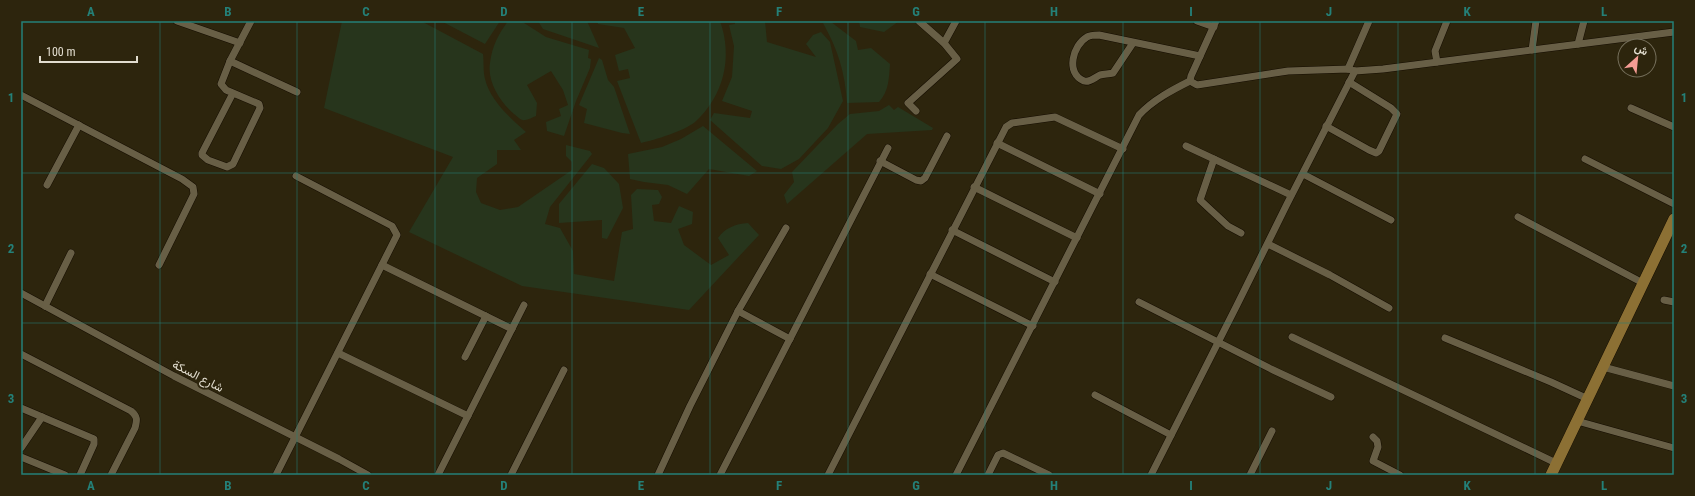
<svg xmlns="http://www.w3.org/2000/svg" width="1695" height="496" font-family="'Roboto Condensed',Vazirmatn,sans-serif">
<style>
.green{fill:#27351c}
.lines{fill:none;stroke-linecap:round;stroke-linejoin:round}
.street-casing{stroke:#150d00;stroke-width:8}
.secondary-casing{stroke:#150d00;stroke-width:12}
.street{stroke:#685f46;stroke-width:7}
.secondary{stroke:#8c7034;stroke-width:11}
.grid{fill:none;stroke:#248078;stroke-width:1;stroke-opacity:0.55}
.labels{text-anchor:middle;stroke-width:4;stroke-linejoin:round;paint-order:stroke}
.street-label{font-size:12px;fill:#e2ddcf;stroke:#2d250d}
.neatline{fill:none;stroke:#248078;stroke-width:1.5}
.grid-label{font-size:13px;text-anchor:middle;font-weight:bold;fill:#248078}
</style>
<rect width="100%" height="100%" fill="#2d250d"/>
<g class="green">
<path d="M342 21H421L483 54C484 62 483 71 485 79 490 100 510 118 526 132L514 140 521 150H497V164L477 178 476 192 481 203 500 210 518 207 572 170V162L566 156V145L590 151 592 154 550 207 545 224 560 228 573 251 574 274 614 281 622 232 633 229 631 195 637 189 658 190 662 197 659 204 652 205 654 221 671 223 679 206 693 212 692 224 678 229 684 245 711 265 729 255 718 238C725 228 735 224 748 223L759 235 689 310 522 286 409 232 453 157 324 108Z"/>
<path d="M441 21H500L485 44Z"/>
<path d="M508 21H521L546 37 589 50 588 58 591 59 590 68 576 101 564 136 547 131 546 122 561 116 559 109 568 105 563 90 551 71 527 85 537 103 536 116C533 117 528 120 525 120 521 121 517 116 514 114 500 102 487 82 490 63 492 46 498 35 508 21Z"/>
<path d="M538 21H587L599 48 543 29Z"/>
<path d="M597 21H720C733 57 724 96 695 122 684 131 655 140 641 143L617 81 630 78 628 69 619 71 615 55 635 48 624 28 598 24Z"/>
<path d="M735 21H765L767 42 816 57 806 44 813 35 821 32 830 42 843 101 828 128 799 159 781 169 762 166 710 120 714 113 750 118 752 111 722 101 732 77 734 46 729 25 735 24Z"/>
<path d="M859 21H899L884 32 860 27Z"/>
<path d="M831 22 856 41 858 50 871 48 890 64C889 78 889 91 879 102L847 103C845 72 838 50 823 23Z"/>
<path d="M599 58 602 60 608 80 614 87 630 134 622 133 584 123 587 109 579 105Z"/>
<path d="M889 105 894 110 898 107 933 128 932 130 867 134 787 204 784 195 794 182 792 172 838 124 850 114 879 111Z"/>
<path d="M703 126 757 171 749 176 709 169 687 194 668 185 644 182 630 179 628 154 662 147 681 139Z"/>
<path d="M592 164 604 168 619 184 623 208 607 239 602 238V220L559 223V204Z"/>
</g>
<g class="lines">
<defs>
<g id="street">
<path d="M177 21 240 43"/>
<path d="M1197 21 1214 27"/>
<path d="M944 43 956 21"/>
<path d="M1133 43 1113 73C1109 74 1104 74 1100 75 1095 77 1090 83 1084 81 1065 73 1073 45 1087 37 1090 35 1095 35 1099 35L1200 56"/>
<path d="M1578 44 1584 21"/>
<path d="M1532 50 1536 21"/>
<path d="M230 61 297 92"/>
<path d="M1437 62 1435 51 1447 21"/>
<path d="M1348 69 1369 21"/>
<path d="M1190 81 1197 85 1288 71 1348 69 1355 71 1383 69 1674 32"/>
<path d="M1190 81 1191 76 1216 21"/>
<path d="M233 93 202 153V155L208 160 227 167 233 164 260 108 259 104 226 90 221 84 230 61 251 21"/>
<path d="M21 95 182 179 193 187 194 194 159 265"/>
<path d="M1631 108 1674 127"/>
<path d="M916 111 908 103 957 59 944 43 919 21"/>
<path d="M1326 126 1369 150 1376 153 1379 151 1397 114 1391 108 1349 82"/>
<path d="M997 143 1100 194"/>
<path d="M1186 146 1291 195"/>
<path d="M1214 159 1200 200 1228 226 1241 233"/>
<path d="M1585 159 1674 204"/>
<path d="M880 161 916 180 921 181 925 178 947 136"/>
<path d="M1303 174 1391 220"/>
<path d="M47 185 79 125"/>
<path d="M974 187 1077 238"/>
<path d="M1518 217 1643 283"/>
<path d="M952 230 1055 282"/>
<path d="M1268 244 1330 275 1389 308"/>
<path d="M382 265 512 329"/>
<path d="M930 274 1033 326"/>
<path d="M21 293 174 376 339 459 368 475"/>
<path d="M1664 300 1674 302"/>
<path d="M1139 302 1271 369 1331 397"/>
<path d="M45 306 71 253"/>
<path d="M738 311 790 339"/>
<path d="M1292 337 1556 463"/>
<path d="M1445 338 1551 382 1588 399"/>
<path d="M338 353 468 416"/>
<path d="M21 354 131 411C138 417 137 420 135 428L111 475"/>
<path d="M465 357 486 316"/>
<path d="M1603 367 1674 386"/>
<path d="M1095 395 1171 435"/>
<path d="M21 408 94 439V444L80 475"/>
<path d="M1577 421 1674 448"/>
<path d="M1373 437 1377 441 1378 447 1373 461 1400 475"/>
<path d="M21 448 42 417"/>
<path d="M21 457 65 475"/>
<path d="M276 475 397 235 392 226 296 176"/>
<path d="M438 475 524 305"/>
<path d="M511 475 564 370"/>
<path d="M658 475 690 406 738 311 786 228"/>
<path d="M720 475 888 148"/>
<path d="M828 475 1006 127 1012 123 1055 117 1123 149"/>
<path d="M956 475 1139 115C1153 100 1172 90 1190 81"/>
<path d="M988 475 998 455 1003 453 1049 475"/>
<path d="M1151 475 1237 305 1287 204 1355 71"/>
<path d="M1250 475 1272 431"/>
</g>
<path id="secondary" d="M1551 475 1674 219"/>
</defs>
<use href="#street" class="street-casing"/>
<use href="#secondary" class="secondary-casing"/>
<use href="#street" class="street"/>
<use href="#secondary" class="secondary"/>
</g>
<path class="grid" d="M160 21V475M297 21V475M435 21V475M572 21V475M710 21V475M848 21V475M985 21V475M1123 21V475M1260 21V475M1398 21V475M1535 21V475M21 173H1674M21 323H1674"/>
<g class="labels">
<g class="street-label">
<text transform="translate(198 376) rotate(27)" y="4">شارع السكة</text>
</g>
</g>
<rect width="1695" height="496" fill="none" stroke="#2d250d" stroke-width="44"/>
<g transform="translate(1637 58) rotate(27)"><circle r="19" fill="#2d250d" stroke="#756f5b"/>
<path d="M0-3L7 15L0 10L-7 15Z" fill="#f59c94"/>
<text y="-6" font-size="11" font-weight="bold" text-anchor="middle" fill="#e2ddcf">ش</text>
</g>
<path d="M40 56v6h97v-6" fill="none" stroke="#e2ddcf" stroke-width="2"/>
<text x="46" y="56" font-size="12" fill="#e2ddcf" stroke="#2d250d" stroke-width="3" paint-order="stroke">100 m</text>
<rect x="22" y="22" width="1651" height="452" class="neatline"/>
<g class="grid-label">
<text x="91" y="16">A</text>
<text x="228" y="16">B</text>
<text x="366" y="16">C</text>
<text x="504" y="16">D</text>
<text x="641" y="16">E</text>
<text x="779" y="16">F</text>
<text x="916" y="16">G</text>
<text x="1054" y="16">H</text>
<text x="1191" y="16">I</text>
<text x="1329" y="16">J</text>
<text x="1467" y="16">K</text>
<text x="1604" y="16">L</text>
<text x="11" y="102">1</text>
<text x="1684" y="102">1</text>
<text x="11" y="253">2</text>
<text x="1684" y="253">2</text>
<text x="11" y="403">3</text>
<text x="1684" y="403">3</text>
<text x="91" y="490">A</text>
<text x="228" y="490">B</text>
<text x="366" y="490">C</text>
<text x="504" y="490">D</text>
<text x="641" y="490">E</text>
<text x="779" y="490">F</text>
<text x="916" y="490">G</text>
<text x="1054" y="490">H</text>
<text x="1191" y="490">I</text>
<text x="1329" y="490">J</text>
<text x="1467" y="490">K</text>
<text x="1604" y="490">L</text>
</g>
</svg>
